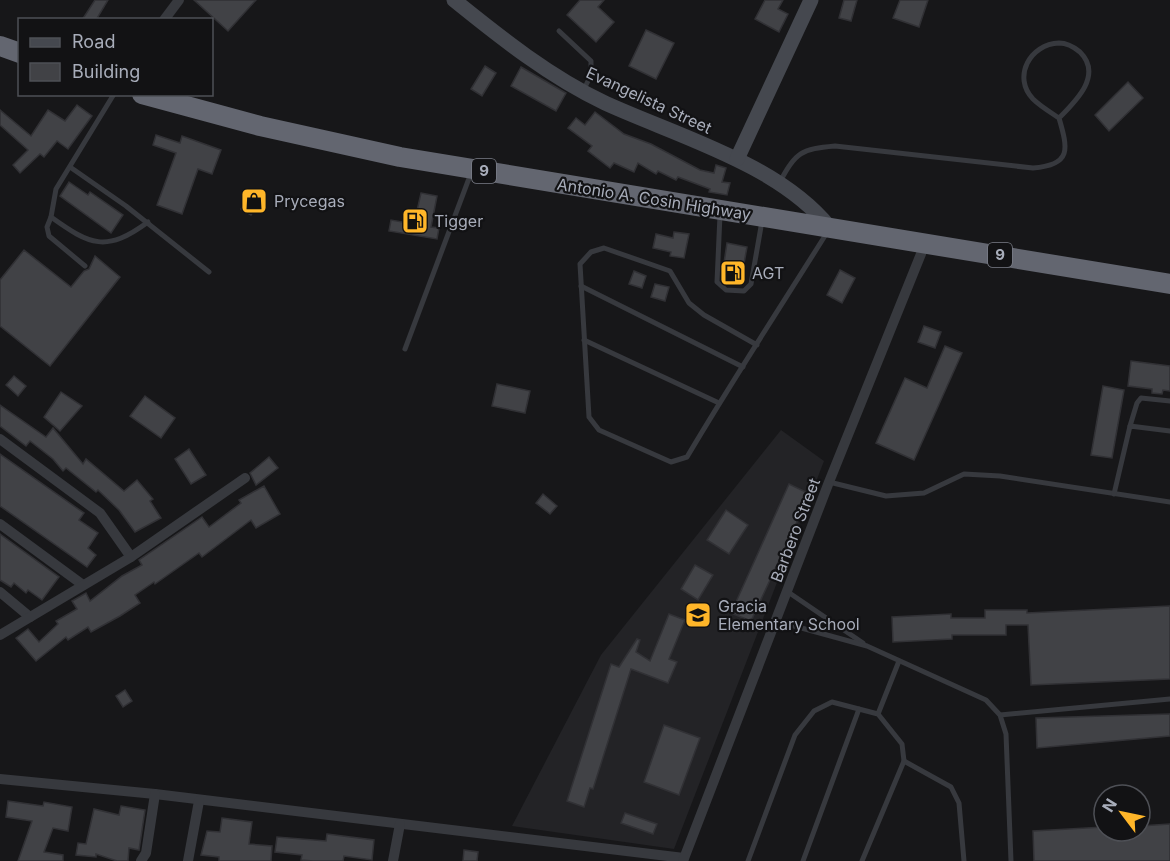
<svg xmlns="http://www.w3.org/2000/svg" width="1170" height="861" font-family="Inter,sans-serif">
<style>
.built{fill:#232326}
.building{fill:#414246;stroke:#313135;stroke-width:1.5}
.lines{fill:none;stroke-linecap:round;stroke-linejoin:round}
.lane{stroke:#37393e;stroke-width:5}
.street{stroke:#37393e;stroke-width:10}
.secondary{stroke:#45484f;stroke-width:15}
.highway{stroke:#636670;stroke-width:20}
.labels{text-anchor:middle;stroke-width:4.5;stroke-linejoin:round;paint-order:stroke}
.shield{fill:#121214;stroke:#7b7e88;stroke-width:1.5}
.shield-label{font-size:15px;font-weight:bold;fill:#a8adba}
.street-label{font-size:16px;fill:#a8adba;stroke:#121214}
.poi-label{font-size:16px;fill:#a8adba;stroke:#121214;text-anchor:start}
</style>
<rect width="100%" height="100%" fill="#171719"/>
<path class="built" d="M781 430 824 461 674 849 512 826 601 655Z"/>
<g class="building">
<path d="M95 0H108L96 20H82Z"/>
<path d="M194 0H256L228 31Z"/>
<path d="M580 0H604L598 7 614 22 596 42 567 15Z"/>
<path d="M765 0H783L778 9 788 14 779 32 755 19Z"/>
<path d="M844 0H857L851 21 839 18Z"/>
<path d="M900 0H928L919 27 893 18Z"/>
<path d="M646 30 674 43 656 79 629 66Z"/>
<path d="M485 66 496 73 482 96 471 89Z"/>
<path d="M521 67 566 93 556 111 511 86Z"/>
<path d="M1128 82 1143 98 1109 131 1095 115Z"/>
<path d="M77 105 92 116 68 149 57 141 44 157 40 154 20 173 13 165 28 150 0 125V110L31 136 48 110 65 121Z"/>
<path d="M595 112 624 134 651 144 700 170 714 173 716 165 726 168 722 182 730 183 727 195 709 192 710 189 678 177 676 180 658 171 656 174 638 163 634 172 614 163 610 168 588 151 592 146 568 128 576 118 585 125Z"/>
<path d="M156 135 180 143 182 136 221 150 212 174 198 169 182 214 157 205 176 153 153 145Z"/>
<path d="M69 182 88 195 90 192 123 215 111 233 60 196Z"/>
<path d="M421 193 437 196 431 227 439 228 437 239 389 231 391 220 414 224Z"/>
<path d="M252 194 261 200 251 215 241 209Z"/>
<path d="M674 232 689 234 684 258 670 256 671 252 653 248 656 234 673 238Z"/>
<path d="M727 243 747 247 741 280 722 276Z"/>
<path d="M24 250 71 287 84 271 89 269 95 256 120 277 50 366 0 326V280Z"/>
<path d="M840 270 855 278 842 303 827 295Z"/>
<path d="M634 271 646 276 642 288 629 284Z"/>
<path d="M655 284 669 287 665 301 651 297Z"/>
<path d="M924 326 941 332 935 348 918 342Z"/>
<path d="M945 346 962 353 914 460 876 443 905 378 927 388Z"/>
<path d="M1131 361 1170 366V391L1163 390 1162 394 1152 393V389L1128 386Z"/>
<path d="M14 376 26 386 18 396 6 385Z"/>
<path d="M497 384 530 391 525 413 492 406Z"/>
<path d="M1103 386 1124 390 1112 458 1091 455Z"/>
<path d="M61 392 82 406 60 431 44 417Z"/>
<path d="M145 396 175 418 161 438 130 416Z"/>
<path d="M0 405 46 437 53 428 83 464 86 459 124 491 137 480 153 499 150 501 161 518 135 532 119 510 98 490 96 492 66 468 63 471 53 459 30 441 26 446 0 426Z"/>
<path d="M189 449 206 475 191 484 175 459Z"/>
<path d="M0 454 84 513 79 520 98 533 88 548 96 555 87 567 0 506Z"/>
<path d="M269 457 278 468 256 485 250 473Z"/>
<path d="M789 484 810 494 751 621 731 613Z"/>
<path d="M264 486 280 514 256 528 251 520 202 557 199 553 155 584 154 582 135 595 140 603 120 616 91 632 88 627 68 640 66 637 36 661 16 638 28 629 39 642 58 624 56 621 77 609 72 601 86 593 90 601 122 576 142 565 139 560 202 517 209 527 241 503 239 500Z"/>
<path d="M543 494 557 506 550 514 536 503Z"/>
<path d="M726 510 748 525 729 554 707 540Z"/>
<path d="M0 534 59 577 42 600 28 590 26 593 14 583 11 587 0 580Z"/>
<path d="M695 565 713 575 698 600 681 589Z"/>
<path d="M1170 606V679L1031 685 1028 625H1006V635H952V639L893 642 892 617 951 614V618H985V610H1027V613Z"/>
<path d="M669 614 685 620 669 659 677 662 668 683 631 669 593 789 590 788 584 807 567 801 611 664 619 667 637 639 640 640 636 652 650 661Z"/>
<path d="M125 690 132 701 123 707 116 696Z"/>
<path d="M1170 714V736L1037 748 1036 718Z"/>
<path d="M664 725 700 738 679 795 644 782Z"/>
<path d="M8 801 43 806 44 802 72 807 68 831 53 828 44 852 63 855V861H18L32 821 6 817Z"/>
<path d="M121 806 145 810 139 850 129 848 128 861H117L96 854V857L76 855 78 843 86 844 94 809 119 815Z"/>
<path d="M625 813 657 824 653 834 621 823Z"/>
<path d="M222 818 252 822 249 844 272 846 271 861H219V857L201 855 207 831 220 832Z"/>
<path d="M1170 824V861H1034L1033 831 1104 827V831H1140V826Z"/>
<path d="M327 834 374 840 372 860 344 856 343 861H313L301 860 302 855 275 852 277 837 326 841Z"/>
<path d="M464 850 478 852 477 861H463Z"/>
</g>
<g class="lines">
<g class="lane">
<path d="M559 31 591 61V75L584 89"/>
<path d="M114 94 56 189 51 217C90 245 106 253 148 222"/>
<path d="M70 167 126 206 209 272"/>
<path d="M780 182C795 152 802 149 835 146L1033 168C1072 165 1068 149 1059 118 1050 112 1040 106 1033 99 1012 77 1030 44 1059 43 1067 43 1074 47 1080 52 1103 75 1076 101 1059 118"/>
<path d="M720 215 717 282 726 290 744 291 751 284 762 221"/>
<path d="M51 217 47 227 49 236 85 266"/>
<path d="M581 286 743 367"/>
<path d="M584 340 719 403"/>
<path d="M757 345 704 315 689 303 670 271 604 248 591 252 580 264 589 417 599 430 671 462 687 457C732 381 781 306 828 231"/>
<path d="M405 349 471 173"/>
<path d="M1130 426 1137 403 1141 398 1170 401"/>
<path d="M829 482 886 496 924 493 964 474 1000 476 1170 502"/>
<path d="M1114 494 1130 426 1170 431"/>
<path d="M788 592 863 643"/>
<path d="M776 621 867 646 986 700 1000 715 1006 734 1011 861"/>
<path d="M878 714 899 661"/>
<path d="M1000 715 1170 699"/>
<path d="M904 761 951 787 959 803 964 861"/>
<path d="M748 861 795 735 814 711 832 702 878 714 902 744 904 761 862 861"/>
<path d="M803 861 859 709"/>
</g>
<g class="street">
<path d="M164 20 179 0"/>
<path d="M0 439 100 513 131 557"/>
<path d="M0 524 83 585"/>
<path d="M0 592 30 617"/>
<path d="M0 635 131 557 245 478"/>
<path d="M0 779 155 794 684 858"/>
<path d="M141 861 146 853 155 794"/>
<path d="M188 861 199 801"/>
<path d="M393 861 400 824"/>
<path d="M683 861 829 482 925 244"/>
</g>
<g class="secondary">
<path d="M454 0C501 38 550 77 605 103 677 136 779 164 830 228"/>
<path d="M737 159 811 0"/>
</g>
<g class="highway">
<path d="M0 46 20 53"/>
<path d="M142 94 260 126 400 157 1170 284"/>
</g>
</g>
<defs>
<symbol id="shop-square" viewBox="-11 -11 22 22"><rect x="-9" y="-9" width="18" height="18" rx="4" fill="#ffb629" stroke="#121214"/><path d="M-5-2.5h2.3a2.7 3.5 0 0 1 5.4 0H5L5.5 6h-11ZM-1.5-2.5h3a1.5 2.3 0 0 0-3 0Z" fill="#111"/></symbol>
<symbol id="fuel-square" viewBox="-11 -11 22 22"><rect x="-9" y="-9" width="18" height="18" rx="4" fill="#ffb629" stroke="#121214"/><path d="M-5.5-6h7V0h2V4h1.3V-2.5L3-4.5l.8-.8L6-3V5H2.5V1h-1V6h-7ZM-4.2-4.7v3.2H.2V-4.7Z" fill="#111"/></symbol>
<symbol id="school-square" viewBox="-11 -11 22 22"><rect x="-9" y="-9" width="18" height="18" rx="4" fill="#ffb629" stroke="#121214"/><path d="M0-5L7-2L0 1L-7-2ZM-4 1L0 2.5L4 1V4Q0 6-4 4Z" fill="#111"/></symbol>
</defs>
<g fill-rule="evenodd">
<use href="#shop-square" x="239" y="186" width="30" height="30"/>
<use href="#fuel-square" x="400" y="206" width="30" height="30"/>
<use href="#fuel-square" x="718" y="258" width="30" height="30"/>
<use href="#school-square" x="683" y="600" width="30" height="30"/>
</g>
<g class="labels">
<g class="shield">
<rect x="472" y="159" width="24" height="24" rx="4.5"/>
<rect x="988" y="243" width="24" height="24" rx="4.5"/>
</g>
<g class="shield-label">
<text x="484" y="176">9</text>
<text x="1000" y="260">9</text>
</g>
<g class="street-label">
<text transform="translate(649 100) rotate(25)" y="6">Evangelista Street</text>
<text transform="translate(654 199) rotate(9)" y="6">Antonio A. Cosin Highway</text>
<text transform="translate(795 530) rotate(-69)" y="6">Barbero Street</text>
</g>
<g class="poi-label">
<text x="274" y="207">Prycegas</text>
<text x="434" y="227">Tigger</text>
<text x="752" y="279">AGT</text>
<text x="718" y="612">Gracia<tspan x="718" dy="18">Elementary School</tspan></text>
</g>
</g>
<rect x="18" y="18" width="195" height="78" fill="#121214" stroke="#4e5056" stroke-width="1.5"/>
<rect x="30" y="38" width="30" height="9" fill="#45484f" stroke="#4e5056" stroke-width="1.5"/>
<text x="72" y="48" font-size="18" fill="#a8adba">Road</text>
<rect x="30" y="63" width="30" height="18" fill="#414246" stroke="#4e5056" stroke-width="1.5"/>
<text x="72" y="78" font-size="18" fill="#a8adba">Building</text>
<g transform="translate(1122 813) rotate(302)"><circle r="28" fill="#121214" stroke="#4e5056" stroke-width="1.5"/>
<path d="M0-4.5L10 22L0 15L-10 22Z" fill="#ffb629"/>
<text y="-9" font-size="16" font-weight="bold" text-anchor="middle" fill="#a8adba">N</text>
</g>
</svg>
